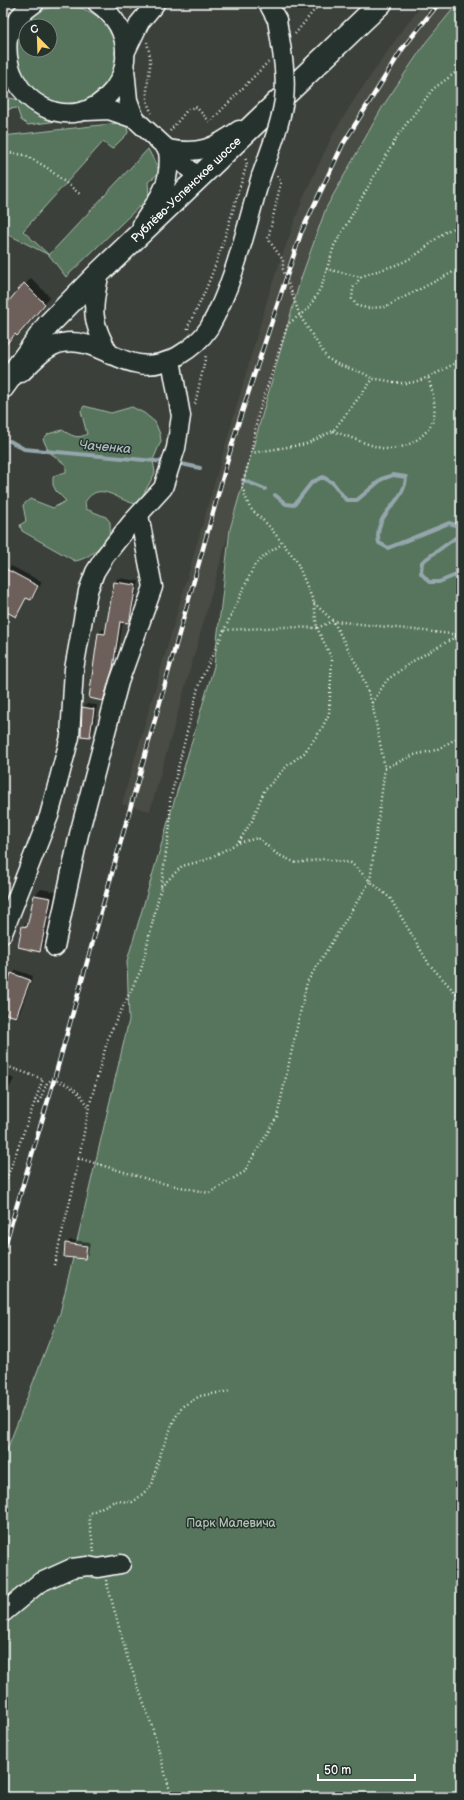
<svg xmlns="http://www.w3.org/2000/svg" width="464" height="1800" font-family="'Balsamiq Sans',sans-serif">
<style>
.built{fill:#4a4b44}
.green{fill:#56745c;stroke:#aabaae;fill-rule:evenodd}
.shadow{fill:#0007}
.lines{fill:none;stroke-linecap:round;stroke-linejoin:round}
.stream{stroke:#95a6ac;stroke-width:4}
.building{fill:#6d615a;stroke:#fff}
.minor-casing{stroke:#fff;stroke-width:21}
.major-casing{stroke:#fff;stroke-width:25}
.path{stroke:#fff;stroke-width:2.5;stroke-dasharray:1 3;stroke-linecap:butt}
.minor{stroke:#26332d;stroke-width:18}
.major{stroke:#26332d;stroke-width:22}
.rail-casing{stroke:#fff;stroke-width:4.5}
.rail{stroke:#26332d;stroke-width:3;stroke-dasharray:9;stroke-linecap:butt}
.minor-bridge-casing{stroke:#fff;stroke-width:21;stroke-linecap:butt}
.minor-bridge{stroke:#26332d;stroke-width:18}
.labels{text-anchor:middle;stroke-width:3;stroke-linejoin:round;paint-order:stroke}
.street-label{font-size:12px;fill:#fff;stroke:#26332d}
.park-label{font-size:12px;fill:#b3c0b6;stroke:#26332d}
.water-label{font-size:13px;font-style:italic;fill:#afbcc0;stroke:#26332d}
</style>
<rect width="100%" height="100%" fill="#3b413a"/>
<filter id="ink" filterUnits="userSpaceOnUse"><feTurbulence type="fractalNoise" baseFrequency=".025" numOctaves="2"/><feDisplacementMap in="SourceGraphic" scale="8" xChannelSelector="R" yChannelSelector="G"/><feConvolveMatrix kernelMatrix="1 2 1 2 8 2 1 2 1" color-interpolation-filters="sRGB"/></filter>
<g filter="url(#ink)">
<path class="built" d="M424 3H458L426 42 383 106 326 208 300 281 150 811 122 804 271 287 303 198 333 134 354 100 403 29Z"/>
<g class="green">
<path d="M458 3H461V1797H3V1460L60 1313 129 1020 127 961 214 666 230 529 300 281 326 208 383 106 426 42Z"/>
<path d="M59 4C102 6 129 38 109 80 105 89 96 96 87 101 62 113 37 102 21 81 18 77 18 68 17 63 16 58 14 53 14 48 14 24 39 10 59 4ZM26 26H50V50H26Z"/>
<path d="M10 98 23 101 65 120 28 125 21 120 17 108 3 110V99Z"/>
<path d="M119 123 127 126 128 133 112 149 103 142 23 231 49 255 148 149 160 172 148 182 149 197 66 277 49 255 3 232V136Z"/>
<path d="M84 406 111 413 132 407 144 413 155 422 160 434 161 441 153 460 155 473 138 504C119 503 100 478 85 502L86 509 106 517 110 522C110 526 111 531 109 535 104 546 86 560 75 561L22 531 20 525 26 521 23 505 30 499 53 508 66 501 56 491 53 485V476L66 472V465L49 452 43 439 48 434 62 430C71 435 77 440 87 434L81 411Z"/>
</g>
<g class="shadow">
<path d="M3 234 9 237 5 246 9 248 3 260Z"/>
<path d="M31 278 50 297 23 329 15 333 3 347V310Z"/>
<path d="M11 566 42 582 35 595 31 599 27 597 16 616 3 609V578Z"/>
<path d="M118 578 139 581 132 618 129 622 123 621 116 664 107 696 103 700 99 633 103 629 107 630 115 582Z"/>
<path d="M87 704 97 705 93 732 89 736 83 708Z"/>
<path d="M41 889 57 892 46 945 40 951 23 926 29 920 35 895Z"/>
<path d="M16 970 33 976 20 1012 16 1016 3 1011V977L5 976 10 978Z"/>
<path d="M3 1074 14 1079 3 1099Z"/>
<path d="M70 1240 90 1242 88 1254 84 1258 66 1244Z"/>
</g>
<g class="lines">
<g class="stream">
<path d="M10 441 24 449 166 462"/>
<path d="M177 463 200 468"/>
<path d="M243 480 265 489"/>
<path d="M275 495 286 504 294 505 312 482 323 477 333 483 346 500H357L382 479 393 475 406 477C405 504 372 513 379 543L388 548 449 523 459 526 458 536 422 562 421 573 429 582H439L461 573"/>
</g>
</g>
<g class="building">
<path d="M24 283 45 304 17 336 15 334 3 348V308Z"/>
<path d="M6 569 38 586 31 600 26 598 16 617 3 610V575Z"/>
<path d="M114 582 136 585 130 619 129 623 120 622 113 668 103 701 89 698 98 633 105 634Z"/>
<path d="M82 707 94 709 90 737 81 736Z"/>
<path d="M34 895 51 898 40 952 18 947 22 926 27 927Z"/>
<path d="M11 973 30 980 16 1017 3 1013V980L8 982Z"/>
<path d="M65 1243 87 1246 85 1259 64 1257Z"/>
</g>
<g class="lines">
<defs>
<g id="minor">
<path d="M35 3C22 11 13 24 8 38 0 101 73 141 113 90 119 82 124 70 125 60 127 36 116 16 97 3"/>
<path d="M268 3 277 20"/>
<path d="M125 53 140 22 155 4"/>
<path d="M125 69 128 100 135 119"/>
<path d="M87 111 109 110 135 119 199 178"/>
<path d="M168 149C199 155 214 148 239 130"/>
<path d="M142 224C160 196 172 184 168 149"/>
<path d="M100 272C92 309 90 321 110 355"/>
<path d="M21 373C33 362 46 346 62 343 103 335 128 384 178 356 190 349 201 340 209 328 235 282 246 227 261 176"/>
<path d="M3 933 49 816 70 737 74 669 88 591 95 572 105 556 131 523 163 488 176 448 181 416 171 360"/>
<path d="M55 947 79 834 119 682 153 587 139 515"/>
<path d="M3 1613 39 1583 72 1568 88 1566 98 1568 121 1564"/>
</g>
<g id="major">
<path id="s1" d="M3 387 48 325 100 272 381 3"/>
</g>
</defs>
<use href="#minor" class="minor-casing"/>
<use href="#major" class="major-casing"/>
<g class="path">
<path d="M126 3 132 9"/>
<path d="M461 22 458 36 461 49"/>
<path d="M295 34 320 3"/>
<path d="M147 42C148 47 150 54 150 60 151 78 141 96 152 113"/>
<path d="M170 131 188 109 196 107 210 122 268 62"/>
<path d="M3 152 25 155 46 167 81 195"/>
<path d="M277 176 281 182 268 239 283 260V269L300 316 327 358 339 365 363 373 373 379"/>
<path d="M326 269 361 277 353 288 352 299 357 306 368 308 385 307 461 268"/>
<path d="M361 277C378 269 398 267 414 256 431 246 440 231 461 225"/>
<path d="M188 329V326C216 276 230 218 247 164L245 157"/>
<path d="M461 360C446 368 420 384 404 383 393 383 384 379 373 379L333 431 306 444 251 453 242 486 246 498 250 508 268 525 296 560 314 603 317 628 333 621 461 635"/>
<path d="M195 404 206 355"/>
<path d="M333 431C346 435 376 449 389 449 407 448 426 438 433 420 437 407 432 389 428 377"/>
<path d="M251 453 258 415 288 324 308 309 316 296 322 285 334 246 398 135 433 89 455 73 461 65"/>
<path d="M314 603 333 621 361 673 372 703 385 768 370 881 390 898 429 964 461 999"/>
<path d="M372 703 387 680 413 661 457 636"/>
<path d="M385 768 414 755 436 750 461 736"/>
<path d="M161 887 182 866 206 860 238 843 252 821 264 791 288 765 304 753 321 730 329 714 332 659 317 628 285 627 225 630"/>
<path d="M3 1065 43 1079 3 1189"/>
<path d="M35 1100 39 1102 47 1083 51 1080C67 1081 81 1093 88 1106"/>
<path d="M78 1158 157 1182 209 1193 244 1172 277 1117 307 982 370 881 351 863 324 859 296 863 277 854 258 838 238 843"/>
<path d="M54 1265 72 1193 89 1107 109 1035 141 970 161 887 170 825V800L199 684 255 564 271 551 282 544"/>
<path d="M94 1552 89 1519 90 1513 115 1501 132 1502 137 1499 152 1485 159 1457 175 1418 183 1406 200 1396 229 1391"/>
<path d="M106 1580 127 1656 151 1723 169 1787 174 1797"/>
</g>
<use href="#minor" class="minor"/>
<use href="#major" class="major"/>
<defs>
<path id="rail" d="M3 1252 54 1080 237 427 301 233 343 144 403 48 439 3"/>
</defs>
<use href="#rail" class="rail-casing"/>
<use href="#rail" class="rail"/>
<defs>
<path id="minor-bridge" d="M261 176C270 151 280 126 284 100 287 73 281 46 277 20"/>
</defs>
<use href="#minor-bridge" class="minor-bridge-casing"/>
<use href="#minor-bridge" class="minor-bridge"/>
</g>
</g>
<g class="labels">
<g class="street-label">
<text dy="4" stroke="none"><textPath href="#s1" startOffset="270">Рублёво-Успенское шоссе</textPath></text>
</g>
<g class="park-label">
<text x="231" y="1527">Парк Малевича</text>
</g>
<g class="water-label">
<text transform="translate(105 446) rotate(5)" y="5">Чаченка</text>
</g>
</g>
<rect width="464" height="1800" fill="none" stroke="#26332d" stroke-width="16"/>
<rect x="8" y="8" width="448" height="1784" fill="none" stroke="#fff" stroke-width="1.5" filter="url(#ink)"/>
<g transform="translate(38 38) rotate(337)"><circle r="19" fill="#26332d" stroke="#7d8581"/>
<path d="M0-3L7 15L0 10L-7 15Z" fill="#ffd166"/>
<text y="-6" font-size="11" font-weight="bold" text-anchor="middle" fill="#ffffff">С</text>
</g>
<path d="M318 1774v6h97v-6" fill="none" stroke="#ffffff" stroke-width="2"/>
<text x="324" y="1774" font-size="12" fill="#ffffff" stroke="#26332d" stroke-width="3" paint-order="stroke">50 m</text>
</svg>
